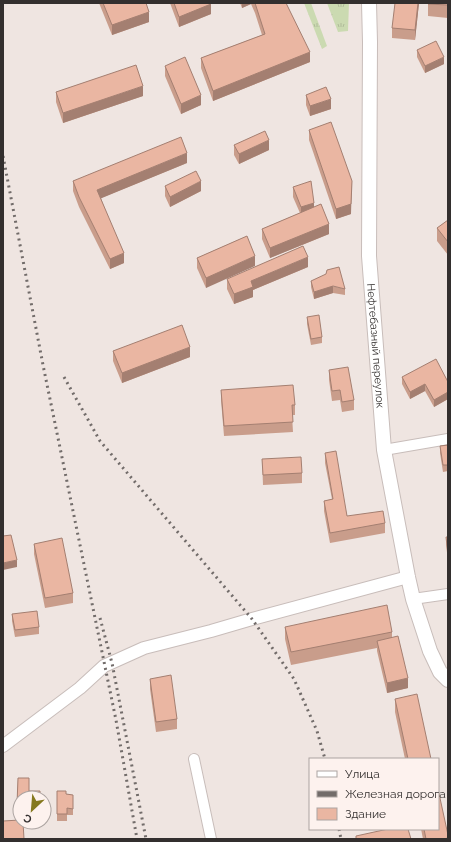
<svg xmlns="http://www.w3.org/2000/svg" width="451" height="842" font-family="Raleway,sans-serif">
<style>
.grass{fill:url(#grass-tufts)}
.lines{fill:none;stroke-linecap:round;stroke-linejoin:round}
.minor-casing{stroke:#c8bdba;stroke-width:12}
.tertiary-casing{stroke:#c8bdba;stroke-width:14}
.secondary-casing{stroke:#c8bdba;stroke-width:16}
.minor{stroke:#fff;stroke-width:10}
.tertiary{stroke:#fff;stroke-width:12}
.secondary{stroke:#fff;stroke-width:14}
.rail{stroke:#726c6a;stroke-width:3;stroke-dasharray:2 4;stroke-linecap:butt}
.wall{fill:#c99d8b}
.shaded-wall{fill:#a47f71}
.building{fill:#eab6a2;stroke:#a47f71}
.labels{text-anchor:middle;stroke-width:4;stroke-linejoin:round;paint-order:stroke}
.street-label{font-size:11px;fill:#332f2e;stroke:#fdf2ee}
</style>
<defs>
<pattern id="grass-tufts" width="24" height="20" patternUnits="userSpaceOnUse"><rect width="24" height="20" fill="#cbdab1"/><path d="M3 7l-1-3M5 7V3M7 7l1-3M15 17l-1-3M17 17v-4M19 17l1-3" fill="none" stroke="#afbb99"/></pattern>
</defs>
<rect width="100%" height="100%" fill="#efe5e1"/>
<g class="grass">
<path d="M304 3H311L327 46 322 49Z"/>
<path d="M327 3H349L348 31 338 32Z"/>
</g>
<g class="lines">
<defs>
<g id="minor">
<path d="M384 450 448 439"/>
<path d="M413 599 448 594"/>
<path d="M194 759 211 839"/>
</g>
<path id="tertiary" d="M3 746 80 688 104 666 144 648 211 631 252 619 408 577"/>
<g id="secondary">
<path id="s1" d="M369 3 370 42 369 256 384 450 408 577 413 599 430 651 440 672 448 680"/>
</g>
</defs>
<use href="#minor" class="minor-casing"/>
<use href="#tertiary" class="tertiary-casing"/>
<use href="#secondary" class="secondary-casing"/>
<use href="#minor" class="minor"/>
<use href="#tertiary" class="tertiary"/>
<use href="#secondary" class="secondary"/>
<g class="rail">
<path d="M3 156 43 365 116 720 137 839"/>
<path d="M64 377 100 441 252 619 294 679 317 731 325 759"/>
<path d="M100 618 112 663 146 839"/>
<path d="M339 829 341 839"/>
</g>
</g>
<g class="wall">
<path d="M99 3H146L149 22 112 35Z"/>
<path d="M170 3H211V14L179 27Z"/>
<path d="M240 3H286L310 62 213 101 201 68V58L262 35 255 13 251 4 242 8Z"/>
<path d="M419 3 415 40 392 38V28Z"/>
<path d="M428 3H448V18L428 16Z"/>
<path d="M417 50 444 64 425 73 417 57Z"/>
<path d="M165 66 201 105 181 114 165 76Z"/>
<path d="M56 92 143 96 63 123 56 102Z"/>
<path d="M306 95 331 109 310 116 306 105Z"/>
<path d="M309 130 351 214 336 219 309 140Z"/>
<path d="M234 145 269 150 239 164 234 155Z"/>
<path d="M187 163 101 198 124 263 110 269 79 207 73 191V181Z"/>
<path d="M165 186 201 191 170 207 165 196Z"/>
<path d="M293 187 314 207 329 234 270 258 262 239V229L300 213 293 197Z"/>
<path d="M448 220V255L437 241V228Z"/>
<path d="M247 236 206 288 197 268V258Z"/>
<path d="M308 267 253 290V297L234 304 227 289V279Z"/>
<path d="M311 281 345 289V295L333 293 314 299 311 287Z"/>
<path d="M307 317 322 337V343L311 345 307 324Z"/>
<path d="M113 351 190 357 122 383 113 361Z"/>
<path d="M329 370 354 400V410L342 412 340 400 332 401 329 380Z"/>
<path d="M402 377 448 382V399L434 407 425 391 410 399 402 384Z"/>
<path d="M221 390 295 405V415H292L293 432 224 436 221 400Z"/>
<path d="M448 445V471L443 472 440 453V446Z"/>
<path d="M325 453 347 516 385 523V533L330 543 324 511V501L332 499 325 463Z"/>
<path d="M262 459 302 473V483L263 485Z"/>
<path d="M446 537H448V561L446 544Z"/>
<path d="M34 544 73 593V603L45 608 34 554Z"/>
<path d="M12 614 39 627V634L15 637 12 621Z"/>
<path d="M285 627 392 632V637L408 688 387 693 377 651V648L291 665 285 639Z"/>
<path d="M150 679 177 719V729L156 732 150 689Z"/>
<path d="M395 699 431 759H405L395 712Z"/>
<path d="M18 778H29V791H40V798H20V811L17 810Z"/>
<path d="M57 791 66 794 73 795V815H67V821H57Z"/>
<path d="M421 829H438L448 839H423Z"/>
</g>
<g class="shaded-wall">
<path d="M242 3H251V4L242 8Z"/>
<path d="M418 3H419L415 40V30Z"/>
<path d="M211 4V14L179 27V17Z"/>
<path d="M149 12V22L112 35V25Z"/>
<path d="M310 52V62L213 101V91Z"/>
<path d="M444 57V64L425 73V66Z"/>
<path d="M143 86V96L63 123V113Z"/>
<path d="M201 95V105L181 114V104Z"/>
<path d="M331 99V109L310 116V106Z"/>
<path d="M269 140V150L239 164V154Z"/>
<path d="M187 153V163L97 200V190Z"/>
<path d="M201 181V191L170 207V197Z"/>
<path d="M352 181 351 214 336 219V209Z"/>
<path d="M314 203V213L301 217V207Z"/>
<path d="M329 224V234L270 258V248Z"/>
<path d="M124 253V263L110 269V259Z"/>
<path d="M255 256V266L206 288V278Z"/>
<path d="M308 257V267L253 290V297L234 304V294L251 281Z"/>
<path d="M333 286V293L314 299V292Z"/>
<path d="M190 347V357L122 383V373Z"/>
<path d="M425 384V391L410 399V392Z"/>
<path d="M448 392V399L434 407V400Z"/>
<path d="M17 560V567L3 570V563Z"/>
<path d="M408 678V688L387 693V683Z"/>
</g>
<g class="building">
<path d="M103 3H146L149 12 112 25Z"/>
<path d="M174 3H211V4L179 17Z"/>
<path d="M255 3H286L310 52 213 91 201 58 265 34Z"/>
<path d="M395 3H418L415 30 392 28Z"/>
<path d="M428 3H448V5L428 4Z"/>
<path d="M436 41 444 57 425 66 417 50Z"/>
<path d="M185 57 201 95 181 104 165 66Z"/>
<path d="M136 65 143 86 63 113 56 92Z"/>
<path d="M326 87 331 99 310 106 306 95Z"/>
<path d="M331 122 352 181 351 204 336 209 309 130Z"/>
<path d="M265 131 269 140 239 154 234 145Z"/>
<path d="M181 137 187 153 97 190 124 253 110 259 79 197 73 181Z"/>
<path d="M196 171 201 181 170 197 165 186Z"/>
<path d="M311 181 314 203 301 207 293 187Z"/>
<path d="M321 204 329 224 270 248 262 229Z"/>
<path d="M448 220V242L437 228Z"/>
<path d="M247 236 255 256 206 278 197 258Z"/>
<path d="M303 246 308 257 251 281 253 287 234 294 227 279Z"/>
<path d="M339 267 345 289 333 286 314 292 311 281 326 274 327 270Z"/>
<path d="M319 315 322 337 311 339 307 317Z"/>
<path d="M182 325 190 347 122 373 113 351Z"/>
<path d="M436 359 448 382V392L434 400 425 384 410 392 402 377Z"/>
<path d="M348 367 354 400 342 402 340 390 332 391 329 370Z"/>
<path d="M293 385 295 405H292L293 422 224 426 221 390Z"/>
<path d="M448 445V465H443L440 446Z"/>
<path d="M336 451 347 516 383 511 385 523 330 533 324 501 333 499 325 453Z"/>
<path d="M301 457 302 473 263 475 262 459Z"/>
<path d="M11 535 17 560 3 563V536Z"/>
<path d="M446 537H448V554Z"/>
<path d="M62 538 73 593 45 598 34 544Z"/>
<path d="M387 605 392 632 291 652 285 627Z"/>
<path d="M37 611 39 627 15 630 12 614Z"/>
<path d="M398 636 408 678 387 683 377 641Z"/>
<path d="M171 675 177 719 156 722 150 679Z"/>
<path d="M417 694 431 759H408L395 699Z"/>
<path d="M18 778H29V791H40V798H20V804H17Z"/>
<path d="M438 789 448 835V838L443 839H426L424 829H438Z"/>
<path d="M57 791H66V794L73 795V809L67 808V814H57Z"/>
<path d="M20 820V822H23L24 839H3V821Z"/>
<path d="M388 829H408L411 839H356V836Z"/>
</g>
<g class="labels">
<g class="street-label">
<text dy="4" stroke="none"><textPath href="#s1" startOffset="343">Нефтебазный переулок</textPath></text>
</g>
</g>
<rect width="451" height="842" fill="none" stroke="#332f2e" stroke-width="8"/>
<rect x="309" y="758" width="130" height="72" fill="#fdf2ee" stroke="#aca4a1"/>
<rect x="317" y="771" width="20" height="6" fill="#ffffff" stroke="#aca4a1"/>
<text x="345" y="778" font-size="12" fill="#332f2e">Улица</text>
<rect x="317" y="791" width="20" height="6" fill="#726c6a" stroke="#aca4a1"/>
<text x="345" y="798" font-size="12" fill="#332f2e">Железная дорога</text>
<rect x="317" y="808" width="20" height="12" fill="#eab6a2" stroke="#aca4a1"/>
<text x="345" y="818" font-size="12" fill="#332f2e">Здание</text>
<g transform="translate(32 810) rotate(206)"><circle r="19" fill="#fdf2ee" stroke="#aca4a1"/>
<path d="M0-3L7 15L0 10L-7 15Z" fill="#85781d"/>
<text y="-6" font-size="11" font-weight="bold" text-anchor="middle" fill="#332f2e">С</text>
</g>
</svg>
